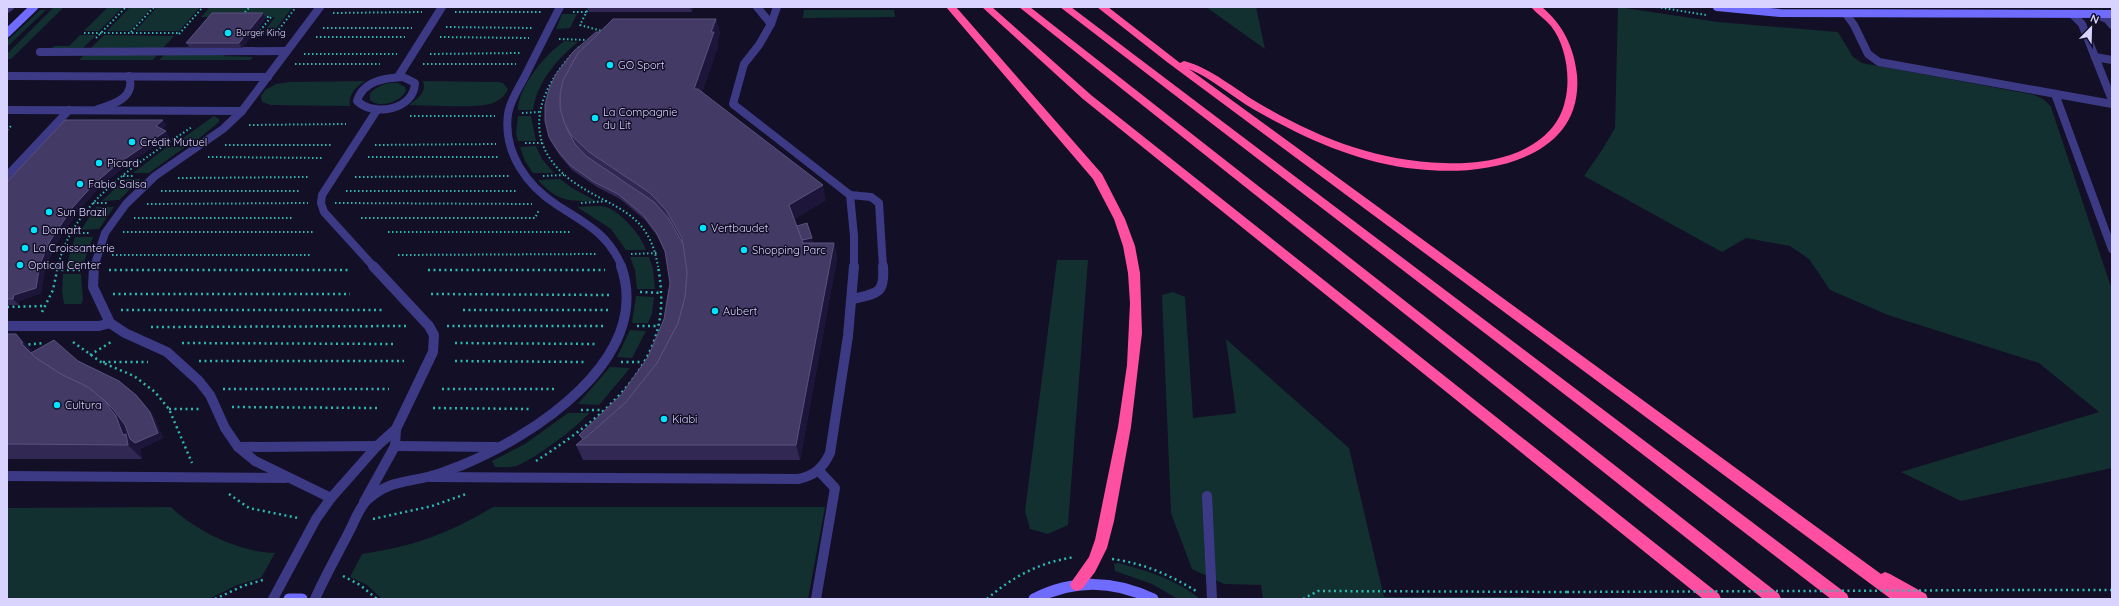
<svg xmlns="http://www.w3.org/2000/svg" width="2119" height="606" font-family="Quicksand,sans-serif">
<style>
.green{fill:#12302f}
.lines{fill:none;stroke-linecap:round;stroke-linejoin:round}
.path-far1{stroke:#2fb8b0;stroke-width:2;stroke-dasharray:1.5 2.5;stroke-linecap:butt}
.path{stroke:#2fb8b0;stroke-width:2.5;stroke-dasharray:2 3.5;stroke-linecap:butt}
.lane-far1{stroke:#3d3a85;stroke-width:8}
.lane{stroke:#3d3a85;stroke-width:10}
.street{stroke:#3d3a85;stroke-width:8}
.secondary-far1{stroke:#6f6bff;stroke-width:8}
.secondary{stroke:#6f6bff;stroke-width:11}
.highway{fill:#ff4fa3;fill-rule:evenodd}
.path-bridge{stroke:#2fb8b0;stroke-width:2.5;stroke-dasharray:2 3.5;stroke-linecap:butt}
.wall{fill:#312854}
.shaded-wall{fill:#1d163a}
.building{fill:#433a66;stroke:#5a527e}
.poi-dot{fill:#00e5ff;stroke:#130f26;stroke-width:1.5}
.labels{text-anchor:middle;stroke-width:3;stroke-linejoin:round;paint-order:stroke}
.far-poi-label{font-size:9px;fill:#d9d4ff;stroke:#130f26;text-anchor:start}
.poi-label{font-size:11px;fill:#d9d4ff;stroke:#130f26;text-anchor:start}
</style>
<rect width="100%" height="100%" fill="#130f26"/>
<g class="green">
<path d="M54 7H64L11 59H7V54Z"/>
<path d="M130 7H152L130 31H107Z"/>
<path d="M157 7H200L179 31H135Z"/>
<path d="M1206 7H1256L1265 49Z"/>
<path d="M1618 7 1718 22 1838 32 1853 57 1862 63 2030 94C2039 96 2045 99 2051 107L2112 290V468L1961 501 1901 472 2099 412 2039 363 1888 315 1830 290 1809 259 1790 246 1746 238 1722 252 1584 176 1602 150 1615 128Z"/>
<path d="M107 8H122L99 31H84Z"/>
<path d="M209 8H292L273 32H264L275 17H201Z"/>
<path d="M40 10H46L7 47V41Z"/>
<path d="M804 10H894L895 17 803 18Z"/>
<path d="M562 14H577L570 28 556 29Z"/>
<path d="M80 35H96L82 49 52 48 54 46H69Z"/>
<path d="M104 35 174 36 162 49 91 48Z"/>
<path d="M565 41 578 42C557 59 537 82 533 110H518C518 87 546 53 565 41Z"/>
<path d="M85 54H158L153 60H79Z"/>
<path d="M165 54H226L224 56 253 57 250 60H159Z"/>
<path d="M365 81C356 87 348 94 350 106L271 105 262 102 261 96 265 90 276 84 290 82Z"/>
<path d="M423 81 498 82 503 83 508 89C505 96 500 100 493 103 477 109 428 105 409 105 417 99 427 93 423 81Z"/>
<path d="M398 83 405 87 406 91C400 102 380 109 370 100V94C377 85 388 82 398 83Z"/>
<path d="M214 116 219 119V122L196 141H179Z"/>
<path d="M518 116H531L536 141H518L516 134Z"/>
<path d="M536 146 542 159 554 173H533L525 161 520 147Z"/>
<path d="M167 147H185L149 173H133Z"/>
<path d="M125 179H141L119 200 102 201Z"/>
<path d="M560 179 572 188 596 201C568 201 558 202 538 180Z"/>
<path d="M96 207H114L99 229 81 230Z"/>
<path d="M577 207C586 207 598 205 606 207 620 211 642 236 646 250H626L611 229Z"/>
<path d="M75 237H93L83 265 66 267Z"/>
<path d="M630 257H649L653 269 655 289H637L635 270Z"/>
<path d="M1057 260H1088L1068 525 1048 534 1030 529 1025 511Z"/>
<path d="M63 274H81L83 300 81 304H64L62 292Z"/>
<path d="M1173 292 1185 297 1193 418 1236 413 1226 339 1349 448 1384 597H1527L1528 599H1263L1261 585 1224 584 1192 569 1171 513 1162 295Z"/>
<path d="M636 296 654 297 652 314 648 323H632Z"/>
<path d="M630 330 646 331 632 358 617 357Z"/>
<path d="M610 367 630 368 599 405 578 404Z"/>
<path d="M568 413H589C579 426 532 461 516 466 510 468 501 467 495 467L492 461 525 444Z"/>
<path d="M171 507C196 531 239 552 275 553L261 578 237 585 209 599H7V508Z"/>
<path d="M493 507H825L808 599H382L367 585 350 577 362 554C414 546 448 534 493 507Z"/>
<path d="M1118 563C1145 570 1178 580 1200 599H1178L1152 584 1115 571 1114 564Z"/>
</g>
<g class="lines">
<g class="path-far1">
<path d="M589 7 580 25 602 31"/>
<path d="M1657 7 1706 15"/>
<path d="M455 12H542"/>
<path d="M573 12H587"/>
<path d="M333 13 422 12"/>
<path d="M242 15 250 7"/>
<path d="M446 27 533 28"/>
<path d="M323 28H412"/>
<path d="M131 32 154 7"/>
<path d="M84 33H180"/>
<path d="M179 34 203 7"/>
<path d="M258 34 277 33"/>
<path d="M274 36 296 7"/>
<path d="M255 37 271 17H263"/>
<path d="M316 37H405"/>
<path d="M440 37 529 38"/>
<path d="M96 38 126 7"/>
<path d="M559 39 587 40"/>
<path d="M579 47C538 87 518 141 572 181 611 209 649 209 658 267"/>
<path d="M304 54H397"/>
<path d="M430 54 521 53"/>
<path d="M295 64H380"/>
<path d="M423 64H516"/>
<path d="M522 113 539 112"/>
<path d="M410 116H495"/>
<path d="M249 125 346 124"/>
<path d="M7 130 12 125"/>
<path d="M525 143H542"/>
<path d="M225 145H332"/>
<path d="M375 145 496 144"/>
<path d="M208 157 324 158"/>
<path d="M368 157H500"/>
<path d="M123 176H134"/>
<path d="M543 176 564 175"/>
<path d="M355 177 509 176"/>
<path d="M178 178 310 177"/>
<path d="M161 191H300"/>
<path d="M346 191H518"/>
<path d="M93 203H108"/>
<path d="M335 203 532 204"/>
<path d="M581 203 608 201"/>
<path d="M147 204 308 203"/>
<path d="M134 218H292"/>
<path d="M361 218H535L539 210"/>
<path d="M123 232H315"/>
<path d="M388 232H572"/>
<path d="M71 233H90"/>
<path d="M631 254 657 253"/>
<path d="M112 255H312"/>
<path d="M398 255 598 254"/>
<path d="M58 267C71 203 142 160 192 127"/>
</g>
<g class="path">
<path d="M56 270H80"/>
<path d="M109 270H348"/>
<path d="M428 270H605"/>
<path d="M640 292 662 293"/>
<path d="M113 294H350"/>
<path d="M431 294 609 295"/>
<path d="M7 307 43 306"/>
<path d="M121 310H382"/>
<path d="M463 310H608"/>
<path d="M42 312 53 290 58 266"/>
<path d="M447 326H606"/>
<path d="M637 326H659"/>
<path d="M151 327 408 326"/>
<path d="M73 342 101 362 134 376 155 392 169 409 192 463"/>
<path d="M182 343 395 344"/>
<path d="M455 343 596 344"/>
<path d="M23 345 44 343"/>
<path d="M90 355 111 342"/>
<path d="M199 361H404"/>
<path d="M455 361 584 362"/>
<path d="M103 362H148"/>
<path d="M621 362H642"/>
<path d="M223 389H389"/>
<path d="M442 389H556"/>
<path d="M232 407 378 408"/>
<path d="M433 408 532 409"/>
<path d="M169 409H199"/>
<path d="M581 410H602"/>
<path d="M536 461C585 429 647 385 659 323 663 304 661 284 658 266"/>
<path d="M229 494 249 508 298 518"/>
<path d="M373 519 432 506 466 494"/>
<path d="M1112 559C1143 563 1170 575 1196 591"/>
<path d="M343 576 360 585 377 599"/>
<path d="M2022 590H2112"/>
<path d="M215 599 243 586 266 579"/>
<path d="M987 599C1013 576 1041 562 1075 557"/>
<path d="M1303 599 1318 591 1567 592"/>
</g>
<g class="lane-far1">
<path d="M560 7C548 30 536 54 524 78 518 89 510 101 508 114 503 152 526 185 557 205 586 224 608 233 622 267"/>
<path d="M757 7 771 24"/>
<path d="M777 7 771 24 759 45 744 64 733 104 850 195 854 236V267"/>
<path d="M7 9 10 7"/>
<path d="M1846 14 1854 25 1868 54 1879 62 2112 104"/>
<path d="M2072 14 2082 24 2112 100"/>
<path d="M2095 14 2107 19 2112 25"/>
<path d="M40 52 286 51"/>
<path d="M2095 57 2112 60"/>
<path d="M398 77 442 7"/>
<path d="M403 77 415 83C414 110 374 117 357 101 363 81 384 78 403 77Z"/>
<path d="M2055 94 2112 249"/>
<path d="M98 109C115 104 136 97 129 76"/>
<path d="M7 176 69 110"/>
<path d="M850 195 871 197 879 203 883 267"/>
<path d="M94 267 105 233 126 204 155 176 223 129 242 111 320 7"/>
<path d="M374 267 324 212 321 203 322 195 377 110"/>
</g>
<g class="lane">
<path d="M94 266 93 287 110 323 125 333 167 352 199 381 210 395 225 428 238 447 255 461 331 498 316 519 273 599"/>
<path d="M853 299C878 293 885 294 883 266"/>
<path d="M7 326H99L110 323"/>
<path d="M395 446 496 447"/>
<path d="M238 447 377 446"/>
<path d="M7 476 286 478"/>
<path d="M430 477 798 479C814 476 823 468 830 453L848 336 854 266"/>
<path d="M1207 496 1212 599"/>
<path d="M331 498 377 446 396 429 433 352 434 335 429 326 373 266"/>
<path d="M364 502 395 446 396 429"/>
<path d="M315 599C326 574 340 550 352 526 356 517 360 507 367 500 390 480 405 483 431 476 441 474 450 469 460 466 532 437 654 359 621 266"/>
<path d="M816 599 835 488 819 471"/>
</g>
<g class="street">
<path d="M7 76 268 77"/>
<path d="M7 110 242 111"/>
</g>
<g class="secondary-far1">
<path d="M1717 7 1780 13 2112 14"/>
<path d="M7 33 34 7"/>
</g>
<g class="secondary">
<path d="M289 599H302"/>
<path d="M1034 599C1073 579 1114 580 1153 599"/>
</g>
<g class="highway">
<path d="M946 7H956L1102 174 1125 219 1135 246 1140 273 1142 333 1131 427 1114 521 1107 548 1095 572 1082 589 1077 591 1072 589 1070 584 1089 557 1095 540 1118 427 1127 365 1130 303 1128 273 1123 246 1114 219 1093 179Z"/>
<path d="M982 7H992L1091 95 1719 594 1721 599H1703L1083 99Z"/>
<path d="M1019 7H1030L1779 594 1781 599H1763Z"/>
<path d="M1060 7H1071L1847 594 1849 599H1831Z"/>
<path d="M1097 7H1108L1180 63 1184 61C1211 68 1236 90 1260 104 1319 138 1376 161 1444 163 1466 164 1489 162 1510 155 1536 146 1559 129 1565 101 1571 78 1566 45 1551 26 1545 19 1537 14 1531 7H1542C1563 25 1574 47 1577 75 1584 161 1482 177 1417 169 1358 163 1304 138 1253 109 1233 97 1211 78 1189 69L1881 574 1885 572 1890 574 1926 594 1928 599H1891L1167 62Z"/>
</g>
<path class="path-bridge" d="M1567 592 2022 590"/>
</g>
<g class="wall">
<path d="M587 7H693L692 12H589Z"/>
<path d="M263 13 266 18 242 48H190L186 43Z"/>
<path d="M716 19 720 34 717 42 718 47 702 92 826 200 794 219 797 226 814 243H834L837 258 800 460H583L576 445 582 440 579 435 621 395 648 357 664 319 670 283 665 253 658 237 645 220 620 199 597 187 572 170 560 156 551 142 549 137 600 32Z"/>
<path d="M167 125 162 129 169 136 120 170 97 190 77 212 55 246 45 269 41 293 19 301V305H7V182Z"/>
<path d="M7 334H16L33 352 78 361 141 400 154 417 163 438 140 449 142 459H7Z"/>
</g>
<g class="shaded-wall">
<path d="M690 7H693L692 12Z"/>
<path d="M263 13 266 18 242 48 239 43Z"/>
<path d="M716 19 720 34 717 42 718 47 698 104 694 89Z"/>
<path d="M163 120 167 125 160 131 156 126Z"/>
<path d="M166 131 169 136 120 170 97 190 77 212 55 246 45 269 41 293 19 301V305L13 299 14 295 40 264 50 241 73 207 93 185 116 165Z"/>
<path d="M823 185 826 200 792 220 789 205Z"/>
<path d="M812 238 814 243 802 246 801 241Z"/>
<path d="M834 243 837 258 800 460 796 445Z"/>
<path d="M16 334 31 349 37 358H36L21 343Z"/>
<path d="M136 395 154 417 163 438 140 449 142 459 128 445 123 435 104 400Z"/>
</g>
<g class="building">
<path d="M212 13H263L239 43H186Z"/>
<path d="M613 19H716L711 32H714L694 89H698L823 185 789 205 803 243H834L796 445H576L625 403 657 363 678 323 685 297 687 272 682 238 666 210 650 193 589 152 571 135 564 122 560 108V94L563 80 578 53Z"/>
<path d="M596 32H600L578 53 563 80 560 94V108L564 122 568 131 575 144 586 156 654 202 669 219 683 244 687 272 685 297 678 323 657 363 625 403 584 439 579 435 621 395 648 357 664 319 670 283 665 251 656 232 643 215 618 194 594 182 570 165 558 151 549 137 545 121V105L549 89 556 74 573 52Z"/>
<path d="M65 120H163L156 126 166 131 116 165 93 185 73 207 50 241 40 264 36 288 14 295 13 299H7V182Z"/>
<path d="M807 223 812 238 802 240 797 226Z"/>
<path d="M7 334H16L23 343H21L36 358 61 374 88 387 104 400 116 416 123 435 126 434 128 445 7 444Z"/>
<path d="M54 340 78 361 119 381 136 395 150 412 158 433 135 443 130 439 125 425 113 409 104 400 88 387 61 374 36 358 31 353Z"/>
</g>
<g class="poi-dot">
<circle cx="228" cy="33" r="4"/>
<circle cx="610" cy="65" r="4"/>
<circle cx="595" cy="118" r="4"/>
<circle cx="132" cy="142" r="4"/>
<circle cx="99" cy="163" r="4"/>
<circle cx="80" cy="184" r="4"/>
<circle cx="49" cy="212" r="4"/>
<circle cx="703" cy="228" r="4"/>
<circle cx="34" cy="230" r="4"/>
<circle cx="25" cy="248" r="4"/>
<circle cx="744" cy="250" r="4"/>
<circle cx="20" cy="265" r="4"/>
<circle cx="715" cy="311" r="4"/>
<circle cx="57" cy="405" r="4"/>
<circle cx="664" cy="419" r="4"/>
</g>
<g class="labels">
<g class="far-poi-label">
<text x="236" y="36">Burger King</text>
</g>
<g class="poi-label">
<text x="618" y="69">GO Sport</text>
<text x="603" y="116">La Compagnie<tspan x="603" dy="13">du Lit</tspan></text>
<text x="140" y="146">Crédit Mutuel</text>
<text x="107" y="167">Picard</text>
<text x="88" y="188">Fabio Salsa</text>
<text x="57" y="216">Sun Brazil</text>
<text x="711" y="232">Vertbaudet</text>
<text x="42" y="234">Damart</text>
<text x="33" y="252">La Croissanterie</text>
<text x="752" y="254">Shopping Parc</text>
<text x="28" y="269">Optical Center</text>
<text x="723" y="315">Aubert</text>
<text x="65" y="409">Cultura</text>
<text x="672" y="423">Kiabi</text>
</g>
</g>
<rect width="2119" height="606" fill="none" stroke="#d9d4ff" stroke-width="16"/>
<g transform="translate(2091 28) rotate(23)" stroke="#130f26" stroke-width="3" paint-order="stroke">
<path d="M0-3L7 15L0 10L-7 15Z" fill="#d9d4ff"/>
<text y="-6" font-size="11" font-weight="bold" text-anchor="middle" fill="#d9d4ff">N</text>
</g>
</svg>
